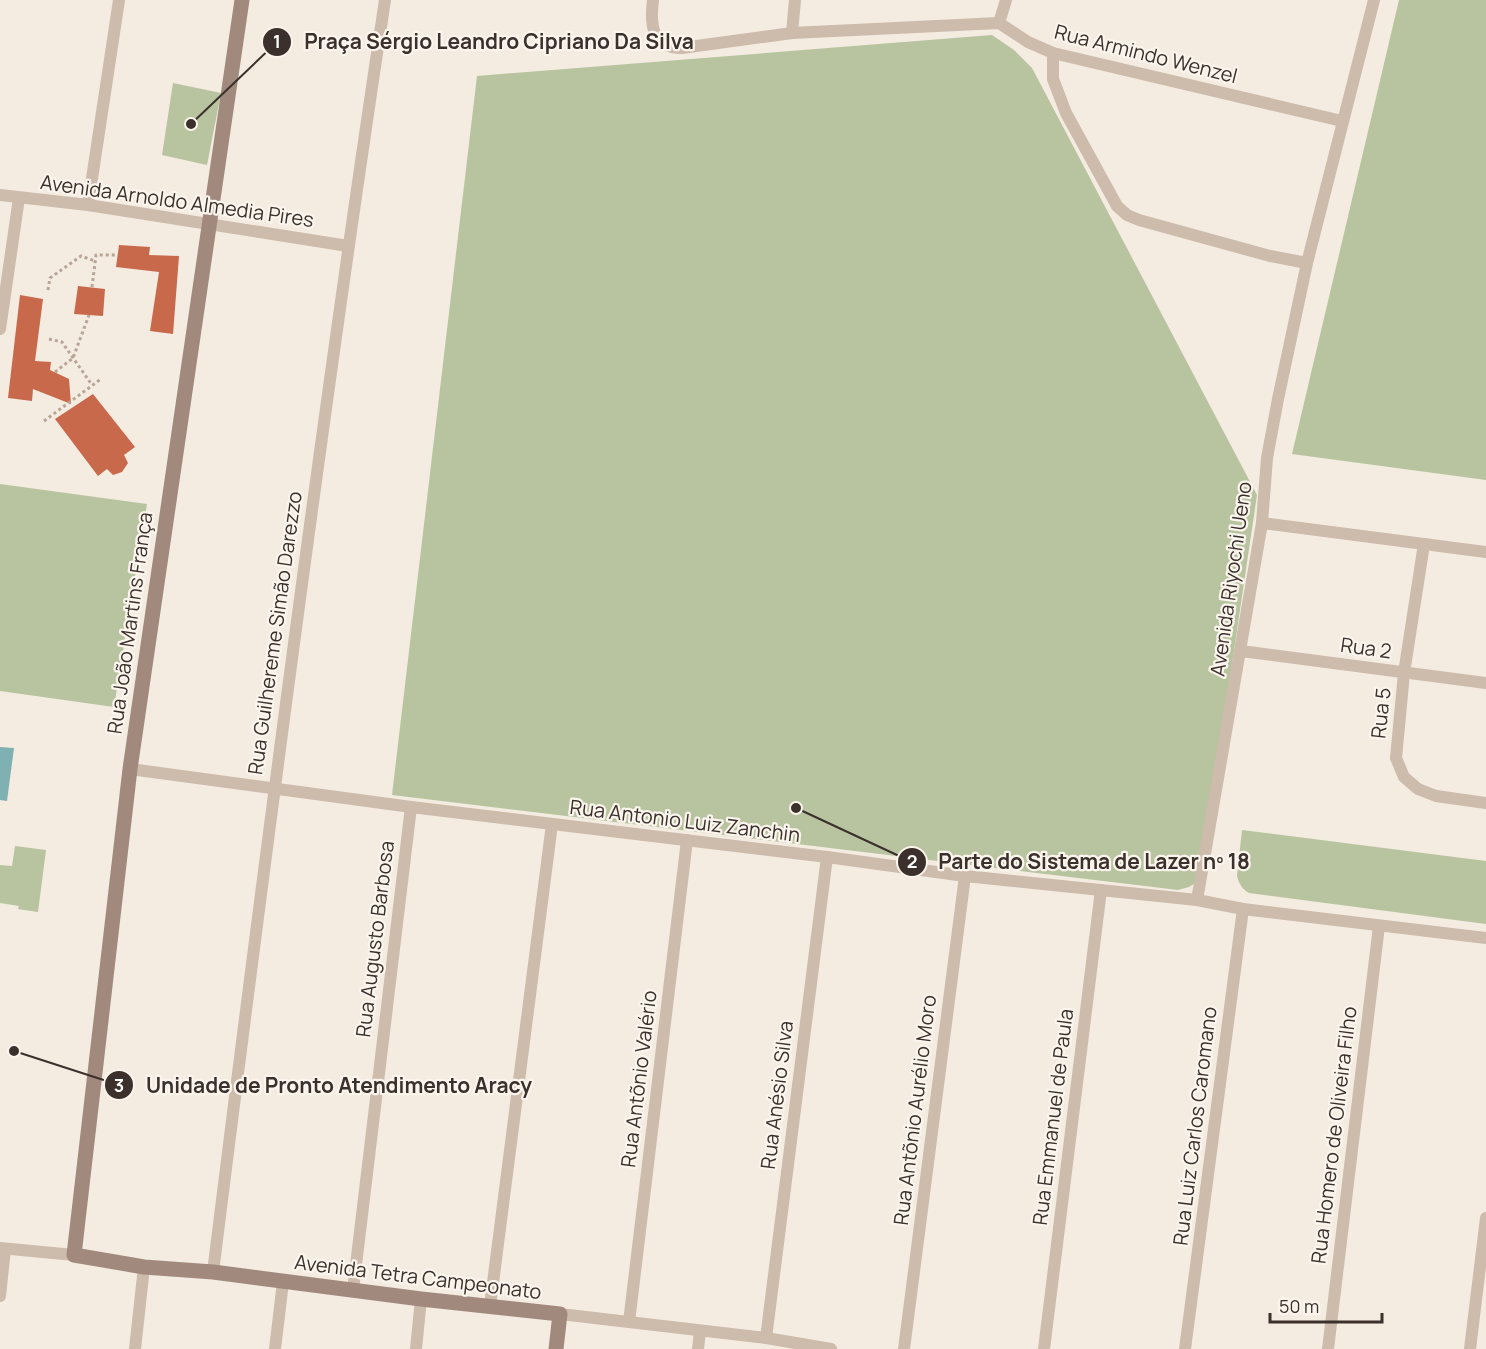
<svg xmlns="http://www.w3.org/2000/svg" width="1486" height="1349" font-family="Manrope,sans-serif">
<style>
.green{fill:#b8c4a0}
.water{fill:#7fb0b2}
.building{fill:#c8694b}
.lines{fill:none;stroke-linecap:round;stroke-linejoin:round}
.path{stroke:#b9a596;stroke-width:3;stroke-dasharray:3 3;stroke-linecap:butt}
.street{stroke:#cdbbac;stroke-width:12}
.secondary{stroke:#a18a7d;stroke-width:15}
.labels{text-anchor:middle;stroke-width:4.5;stroke-linejoin:round;paint-order:stroke}
.street-label{font-size:20px;fill:#3b302b;stroke:#fbf5ee}
.leader{fill:none;stroke:#3b302b;stroke-width:2}
.callout-dot{fill:#3b302b;stroke:#fbf5ee;stroke-width:2}
.mark-label{font-size:18px;text-anchor:middle;font-weight:bold;fill:#fff}
.callout-label{font-size:21px;text-anchor:middle;font-weight:bold;fill:#3b302b;stroke:#fbf5ee;stroke-width:4.5;stroke-linejoin:round;paint-order:stroke}
</style>
<rect width="100%" height="100%" fill="#f4ebe1"/>
<g class="green">
<path d="M1399 0H1486V480L1292 454Z"/>
<path d="M992 35 1014 50 1032 68 1257 495 1200 880 1189 887 1178 890 392 795 477 76Z"/>
<path d="M173 83 221 93 207 165 162 155Z"/>
<path d="M0 484 147 504 114 707 0 691Z"/>
<path d="M1242 830 1486 861V924L1249 893C1242 889 1239 884 1237 876Z"/>
<path d="M15 846 46 850 38 912 18 909 19 906 0 903V865L12 866Z"/>
</g>
<path class="water" d="M0 747 14 748 7 801 0 800Z"/>
<g class="building">
<path d="M119 245 150 247 149 255 179 256 173 334 150 331 159 272 116 267Z"/>
<path d="M78 286 105 289 103 316 74 314Z"/>
<path d="M20 295 43 299 35 361 51 362 50 370 69 379 71 404 33 389 32 401 8 398Z"/>
<path d="M93 394 135 447 124 455 128 463 122 472 113 475 107 469 98 476 55 419Z"/>
</g>
<g class="lines">
<g class="path">
<path d="M92 287 96 255H117"/>
<path d="M48 290 50 278 81 256 95 261"/>
<path d="M49 339 62 342 92 385"/>
<path d="M55 372 73 358 89 315"/>
<path d="M44 421 101 379"/>
</g>
<g class="street">
<path d="M653 0C650 23 651 48 682 48L792 33 999 23 1028 42 1053 53 1342 121"/>
<path d="M999 23 1006 0"/>
<path d="M792 33 795 0"/>
<path d="M1053 53V79L1066 113 1117 206 1127 215 1139 220 1270 256 1307 263"/>
<path d="M0 195 88 205 348 246"/>
<path d="M88 205 119 0"/>
<path d="M0 329 19 198"/>
<path d="M1262 523 1486 552"/>
<path d="M1424 544 1404 673 1396 758 1404 777 1418 789 1436 796 1486 803"/>
<path d="M1241 651 1486 683"/>
<path d="M130 769 411 807 827 857 965 876 1197 900 1243 909 1486 938"/>
<path d="M1197 900 1262 523 1267 458 1278 399 1307 263 1374 0"/>
<path d="M0 1248 74 1255"/>
<path d="M213 1272C266 847 321 423 385 0"/>
<path d="M353 1290 411 807"/>
<path d="M0 1296 5 1249"/>
<path d="M490 1306 552 824"/>
<path d="M560 1314 766 1338 831 1349"/>
<path d="M629 1322 687 840"/>
<path d="M766 1338 827 857"/>
<path d="M135 1349 144 1267"/>
<path d="M275 1349 283 1282"/>
<path d="M416 1349 421 1299"/>
<path d="M698 1349 700 1331"/>
<path d="M904 1349 965 876"/>
<path d="M1044 1349 1101 890"/>
<path d="M1185 1349 1243 909"/>
<path d="M1328 1349 1379 926"/>
<path d="M1470 1349 1486 1218"/>
</g>
<path class="secondary" d="M242 0 130 769 74 1255 144 1267 213 1272 421 1299 560 1314 556 1349"/>
</g>
<g class="labels">
<g class="street-label">
<text transform="translate(1146 54) rotate(14)" y="7">Rua Armindo Wenzel</text>
<text transform="translate(177 201) rotate(8)" y="7">Avenida Arnoldo Almedia Pires</text>
<text transform="translate(1231 579) rotate(-82)" y="7">Avenida Riyochi Ueno</text>
<text transform="translate(130 623) rotate(-82)" y="7">Rua João Martins França</text>
<text transform="translate(275 633) rotate(-82)" y="7">Rua Guilhereme Simão Darezzo</text>
<text transform="translate(1366 648) rotate(8)" y="7">Rua 2</text>
<text transform="translate(1381 713) rotate(-84)" y="7">Rua 5</text>
<text transform="translate(685 821) rotate(7)" y="7">Rua Antonio Luiz Zanchin</text>
<text transform="translate(375 939) rotate(-83)" y="7">Rua Augusto Barbosa</text>
<text transform="translate(639 1079) rotate(-83)" y="7">Rua Antõnio Valério</text>
<text transform="translate(777 1095) rotate(-83)" y="7">Rua Anésio Silva</text>
<text transform="translate(915 1110) rotate(-83)" y="7">Rua Antõnio Aurélio Moro</text>
<text transform="translate(1053 1117) rotate(-83)" y="7">Rua Emmanuel de Paula</text>
<text transform="translate(1195 1126) rotate(-83)" y="7">Rua Luiz Carlos Caromano</text>
<text transform="translate(1334 1135) rotate(-83)" y="7">Rua Homero de Oliveira Filho</text>
<text transform="translate(418 1277) rotate(7)" y="7">Avenida Tetra Campeonato</text>
</g>
</g>
<path class="leader" d="M191 124L277 42M796 808L912 862M14 1051L119 1085"/>
<g class="callout-dot">
<circle cx="191" cy="124" r="6"/>
<circle cx="796" cy="808" r="6"/>
<circle cx="14" cy="1051" r="6"/>
<circle cx="277" cy="42" r="15"/>
<circle cx="912" cy="862" r="15"/>
<circle cx="119" cy="1085" r="15"/>
</g>
<g class="mark-label">
<text x="277" y="48">1</text>
<text x="912" y="868">2</text>
<text x="119" y="1092">3</text>
</g>
<g class="callout-label">
<text x="499" y="49">Praça Sérgio Leandro Cipriano Da Silva</text>
<text x="1094" y="869">Parte do Sistema de Lazer nº 18</text>
<text x="339" y="1093">Unidade de Pronto Atendimento Aracy</text>
</g>
<path d="M1270 1313v9h112v-9" fill="none" stroke="#3b302b" stroke-width="3"/>
<text x="1279" y="1313" font-size="18" fill="#3b302b" stroke="#fbf5ee" stroke-width="4.5" paint-order="stroke">50 m</text>
</svg>
